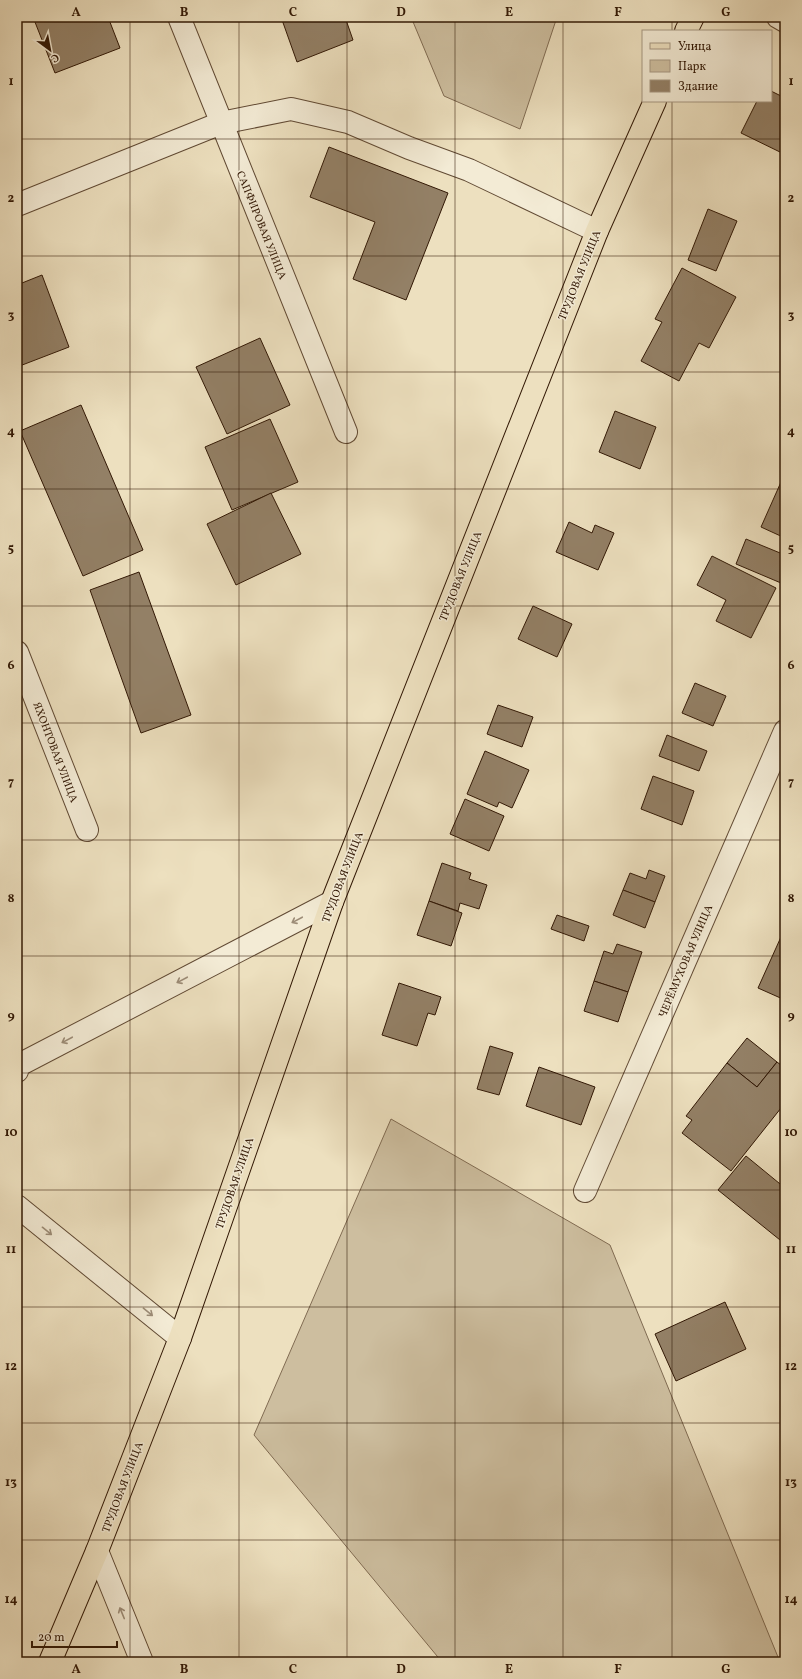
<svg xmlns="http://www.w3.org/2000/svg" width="802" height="1679" font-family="Vollkorn,serif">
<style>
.green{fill:#cdbe9f;stroke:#806b52}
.building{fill:#938066;stroke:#321805}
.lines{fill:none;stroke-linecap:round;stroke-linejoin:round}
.minor-casing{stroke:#614a34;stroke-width:24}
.major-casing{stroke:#321805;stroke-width:24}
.minor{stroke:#f3ebd5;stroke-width:22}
.major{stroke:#ede0bf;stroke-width:22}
.oneway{stroke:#9c8c77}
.grid{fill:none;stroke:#321805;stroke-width:1;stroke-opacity:0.55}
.labels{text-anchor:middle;stroke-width:3;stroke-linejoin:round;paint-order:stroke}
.street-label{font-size:11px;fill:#321805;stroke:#f3ebd5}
.neatline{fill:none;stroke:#321805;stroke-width:1.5}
.grid-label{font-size:13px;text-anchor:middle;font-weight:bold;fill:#321805}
</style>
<rect width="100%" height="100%" fill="#ede0bf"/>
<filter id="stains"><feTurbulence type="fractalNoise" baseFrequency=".005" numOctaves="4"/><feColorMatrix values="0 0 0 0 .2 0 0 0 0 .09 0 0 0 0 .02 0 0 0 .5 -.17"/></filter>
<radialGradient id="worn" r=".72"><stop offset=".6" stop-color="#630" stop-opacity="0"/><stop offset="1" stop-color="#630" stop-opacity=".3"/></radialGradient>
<g class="green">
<path d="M411 17H557L520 129 444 96Z"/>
<path d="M391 1119 610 1245 780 1662H442L254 1435Z"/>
</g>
<g class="building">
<path d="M33 17H108L120 48 55 73Z"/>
<path d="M281 17H345L353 40 297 62Z"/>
<path d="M771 91 785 98V147L782 153 741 133 757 101H771Z"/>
<path d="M329 147 448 193 406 300 353 279 375 222 310 197Z"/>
<path d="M708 209 737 221 716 271 688 260Z"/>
<path d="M682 268 736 297 709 348 699 343 679 381 641 361 662 322 655 319Z"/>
<path d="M42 275 69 347 17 367V285Z"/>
<path d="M260 338 290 405 227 434 196 367Z"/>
<path d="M81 405 143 550 83 576 20 431Z"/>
<path d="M615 411 656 427 640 469 599 452Z"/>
<path d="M270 419 298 482 232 510 205 447Z"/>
<path d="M785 473V538L761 527Z"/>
<path d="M271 493 301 554 236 585 207 524Z"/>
<path d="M569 522 592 533 595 525 614 533 598 570 556 552Z"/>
<path d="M746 539 785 555V574L781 583 736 564Z"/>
<path d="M712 556 776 588 751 638 716 621 726 600 697 585Z"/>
<path d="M139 572 191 715 141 733 90 590Z"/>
<path d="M533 606 572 624 557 657 518 639Z"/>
<path d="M695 683 726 696 713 726 682 713Z"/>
<path d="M498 705 533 717 522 747 487 734Z"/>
<path d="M667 735 707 751 699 771 659 756Z"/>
<path d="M485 751 529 770 512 808 499 802 497 807 467 794Z"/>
<path d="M653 776 694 791 682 825 641 809Z"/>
<path d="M465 799 504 816 489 851 450 834Z"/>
<path d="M442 863 471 873 469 879 487 885 479 909 460 903 458 911 429 901Z"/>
<path d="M649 870 665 876 655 902 623 890 630 873 646 879Z"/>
<path d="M623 890 655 902 645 928 613 915Z"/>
<path d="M429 901 462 913 451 946 417 935Z"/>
<path d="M557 915 589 926 584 941 551 929Z"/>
<path d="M785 928V1000L758 988Z"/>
<path d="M617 944 642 952 628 992 594 981 604 951 613 954Z"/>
<path d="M594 981 628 992 618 1022 584 1011Z"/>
<path d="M399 983 441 997 435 1015 428 1013 417 1046 382 1035Z"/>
<path d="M747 1038 777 1062 757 1087 727 1063Z"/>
<path d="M490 1046 513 1053 499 1095 477 1089Z"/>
<path d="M777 1062 785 1068V1103L731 1171 682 1133 692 1120 686 1116 727 1063 757 1087Z"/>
<path d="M539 1067 595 1087 581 1125 526 1106Z"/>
<path d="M746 1156 785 1188V1244L718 1190Z"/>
<path d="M725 1302 746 1349 676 1381 655 1334Z"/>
</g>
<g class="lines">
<defs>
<g id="minor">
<path d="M179 17 346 432"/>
<path d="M778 17 785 21"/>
<path d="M17 205 221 123 291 109 348 122 409 148 469 170 597 231"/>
<path d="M17 652 87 830"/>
<path d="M17 1071 19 1065 332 902"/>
<path d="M585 1191 785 731"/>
<path d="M17 1206 180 1338"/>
<path d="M97 1551 142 1662"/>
</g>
<g id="major">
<path d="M686 31 693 17"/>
<path d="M50 1662 97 1551 180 1338 332 902 597 231 655 101"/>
</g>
</defs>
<use href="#minor" class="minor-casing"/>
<use href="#major" class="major-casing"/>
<use href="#minor" class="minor"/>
<use href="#major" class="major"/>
</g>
<defs><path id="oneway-shaft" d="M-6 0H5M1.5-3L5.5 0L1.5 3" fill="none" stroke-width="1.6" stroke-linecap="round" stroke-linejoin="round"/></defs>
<g class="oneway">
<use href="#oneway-shaft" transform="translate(297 920) rotate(152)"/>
<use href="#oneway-shaft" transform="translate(182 980) rotate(152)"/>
<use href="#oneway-shaft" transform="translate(67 1040) rotate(152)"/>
<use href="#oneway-shaft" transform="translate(47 1231) rotate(39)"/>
<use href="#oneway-shaft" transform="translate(148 1312) rotate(39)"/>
<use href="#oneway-shaft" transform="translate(122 1613) rotate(-112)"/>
</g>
<path class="grid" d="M130 17V1662M239 17V1662M347 17V1662M455 17V1662M563 17V1662M672 17V31M672 101V1662M17 139H785M17 256H785M17 372H785M17 489H785M17 606H785M17 723H785M17 840H785M17 956H785M17 1073H785M17 1190H785M17 1307H785M17 1423H785M17 1540H785"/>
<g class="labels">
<g class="street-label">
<text transform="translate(262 225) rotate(68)" y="4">САПФИРОВАЯ УЛИЦА</text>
<text transform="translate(579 275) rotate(-68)" y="4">ТРУДОВАЯ УЛИЦА</text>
<text transform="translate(460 576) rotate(-68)" y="4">ТРУДОВАЯ УЛИЦА</text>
<text transform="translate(56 752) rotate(69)" y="4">ЯХОНТОВАЯ УЛИЦА</text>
<text transform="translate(342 877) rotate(-69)" y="4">ТРУДОВАЯ УЛИЦА</text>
<text transform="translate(685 961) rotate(-67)" y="4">ЧЕРЁМУХОВАЯ УЛИЦА</text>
<text transform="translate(234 1183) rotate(-71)" y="4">ТРУДОВАЯ УЛИЦА</text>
<text transform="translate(122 1487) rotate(-69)" y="4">ТРУДОВАЯ УЛИЦА</text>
</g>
</g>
<rect width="802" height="1679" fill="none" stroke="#ede0bf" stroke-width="44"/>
<rect x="642" y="30" width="130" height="72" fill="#f3ebd5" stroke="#a69782"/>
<rect x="650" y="43" width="20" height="6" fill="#ede0bf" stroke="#a69782"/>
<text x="678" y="50" font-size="12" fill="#321805">Улица</text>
<rect x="650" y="60" width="20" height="12" fill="#cdbe9f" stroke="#a69782"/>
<text x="678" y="70" font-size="12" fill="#321805">Парк</text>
<rect x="650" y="80" width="20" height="12" fill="#938066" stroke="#a69782"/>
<text x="678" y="90" font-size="12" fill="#321805">Здание</text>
<g transform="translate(50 50) rotate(148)" stroke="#f3ebd5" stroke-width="3" paint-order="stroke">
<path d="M0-3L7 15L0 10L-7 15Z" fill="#321805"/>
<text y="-6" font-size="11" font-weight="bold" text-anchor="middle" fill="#321805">С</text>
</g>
<path d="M32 1641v6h85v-6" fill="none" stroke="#321805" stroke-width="2"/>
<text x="38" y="1641" font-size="12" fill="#321805" stroke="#f3ebd5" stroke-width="3" paint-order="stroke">20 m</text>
<rect x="22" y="22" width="758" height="1635" class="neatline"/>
<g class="grid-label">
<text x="76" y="16">A</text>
<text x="184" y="16">B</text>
<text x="293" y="16">C</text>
<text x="401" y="16">D</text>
<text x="509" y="16">E</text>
<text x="618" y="16">F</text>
<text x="726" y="16">G</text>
<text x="11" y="85">1</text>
<text x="791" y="85">1</text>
<text x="11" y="202">2</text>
<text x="791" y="202">2</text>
<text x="11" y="319">3</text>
<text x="791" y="319">3</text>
<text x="11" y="435">4</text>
<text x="791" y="435">4</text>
<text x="11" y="552">5</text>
<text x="791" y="552">5</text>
<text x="11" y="669">6</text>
<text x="791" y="669">6</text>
<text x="11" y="786">7</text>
<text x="791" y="786">7</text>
<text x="11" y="902">8</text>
<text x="791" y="902">8</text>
<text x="11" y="1019">9</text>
<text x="791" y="1019">9</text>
<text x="11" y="1136">10</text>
<text x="791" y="1136">10</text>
<text x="11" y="1253">11</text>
<text x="791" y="1253">11</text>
<text x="11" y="1370">12</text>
<text x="791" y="1370">12</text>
<text x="11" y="1486">13</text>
<text x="791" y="1486">13</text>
<text x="11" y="1603">14</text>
<text x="791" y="1603">14</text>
<text x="76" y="1673">A</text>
<text x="184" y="1673">B</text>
<text x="293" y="1673">C</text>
<text x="401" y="1673">D</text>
<text x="509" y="1673">E</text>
<text x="618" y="1673">F</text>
<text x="726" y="1673">G</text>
</g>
<rect width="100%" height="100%" filter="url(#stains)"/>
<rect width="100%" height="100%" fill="url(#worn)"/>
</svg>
